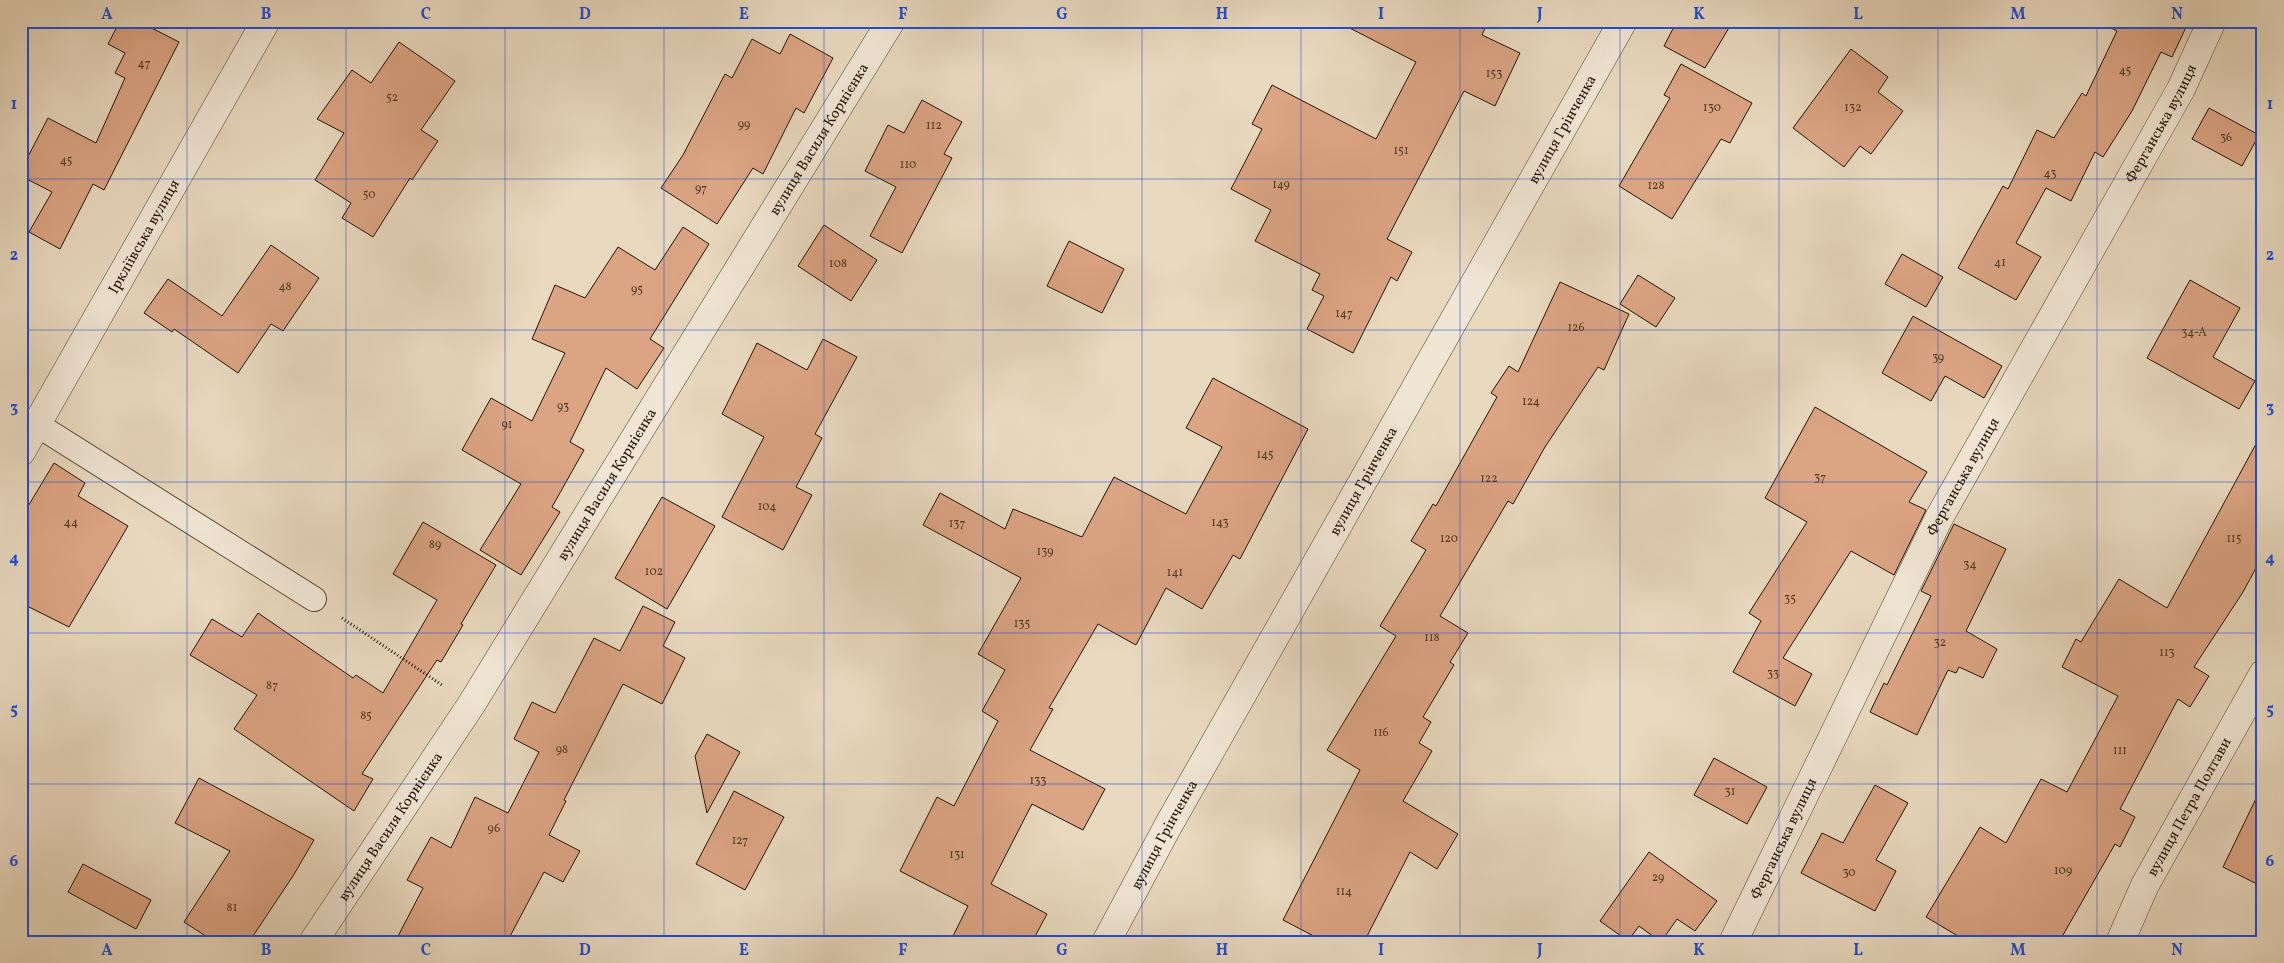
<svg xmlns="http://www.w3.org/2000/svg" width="2284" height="963" font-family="Vollkorn,serif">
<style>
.building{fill:#dba483;stroke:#251500}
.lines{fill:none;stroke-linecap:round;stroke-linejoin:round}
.service-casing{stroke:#564630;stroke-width:26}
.minor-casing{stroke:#564630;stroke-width:29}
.tertiary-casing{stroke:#564630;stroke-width:29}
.path{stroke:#251500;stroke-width:3;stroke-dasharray:1 2.5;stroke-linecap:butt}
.service{stroke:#f1e6d5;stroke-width:24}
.minor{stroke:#f1e6d5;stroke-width:28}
.tertiary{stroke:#f1e6d5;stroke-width:28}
.grid{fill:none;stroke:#1d4ed8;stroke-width:1;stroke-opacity:0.55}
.labels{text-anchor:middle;stroke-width:4;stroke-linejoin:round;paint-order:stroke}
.number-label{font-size:12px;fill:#523921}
.street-label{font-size:15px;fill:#251500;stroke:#f1e6d5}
.neatline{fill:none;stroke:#1d4ed8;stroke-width:2}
.grid-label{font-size:16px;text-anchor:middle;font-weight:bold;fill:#1d4ed8}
</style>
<rect width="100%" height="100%" fill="#e9d9bf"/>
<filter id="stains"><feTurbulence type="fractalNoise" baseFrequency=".004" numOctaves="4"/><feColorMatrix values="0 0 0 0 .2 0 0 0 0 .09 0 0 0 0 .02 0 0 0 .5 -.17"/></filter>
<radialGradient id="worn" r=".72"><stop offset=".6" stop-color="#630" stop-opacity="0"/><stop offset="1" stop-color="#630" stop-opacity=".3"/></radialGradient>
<g class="building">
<path d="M120 21H138L179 42 104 190 93 184 60 249 29 232 52 192 21 176V170L48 118 96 143 125 78 115 73 125 53 108 44Z"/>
<path d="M1336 21H1488L1482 35 1520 53 1495 106 1464 91 1387 239 1412 252 1397 281 1391 277 1353 353 1307 329 1324 296 1312 290 1320 274 1255 241 1271 210 1231 189 1262 129 1252 124 1272 85 1376 139 1416 62Z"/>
<path d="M1677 21H1733L1705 68 1664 46Z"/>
<path d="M2097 21H2189L2172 57 2161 52 2132 111 2103 157 2095 152 2071 201 2046 188 2016 243 2041 257 2016 300 1958 268 2003 186 2008 189 2037 130 2054 138 2082 93 2086 96 2117 31Z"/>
<path d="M790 34 833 58 804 113 796 108 763 174 753 168 717 224 661 188 683 155 725 74 732 78 752 39 780 54Z"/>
<path d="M399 42 455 81 421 130 438 141 412 180 410 178 373 237 342 218 351 203 315 180 344 133 317 119 352 70 371 83Z"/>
<path d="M1851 49 1888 77 1878 92 1903 111 1871 154 1860 146 1844 167 1793 128Z"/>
<path d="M1681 64 1752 103 1730 143 1721 139 1672 219 1619 186 1670 98 1664 95Z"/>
<path d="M922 100 962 122 944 154 952 158 902 253 870 236 896 187 865 171 888 125 904 133Z"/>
<path d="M2209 108 2259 135 2242 166 2192 139Z"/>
<path d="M824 225 877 260 851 301 798 266Z"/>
<path d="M683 227 709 244 650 339 664 348 637 389 606 368 570 442 584 450 552 507 560 512 521 575 480 550 521 484 462 450 491 398 532 421 565 353 532 339 555 285 585 298 618 247 655 270Z"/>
<path d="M1069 241 1124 269 1102 313 1047 286Z"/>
<path d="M271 245 319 278 283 331 271 324 238 373 174 329 172 332 144 313 168 279 222 316Z"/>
<path d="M1902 254 1943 277 1926 307 1885 284Z"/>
<path d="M1638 275 1675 298 1656 327 1620 304Z"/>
<path d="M2190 280 2240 308 2213 357 2255 381 2239 409 2147 358Z"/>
<path d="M1560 282 1629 314 1604 370 1598 367 1545 447 1513 504 1508 501 1440 616 1468 633 1450 662 1454 665 1423 717 1431 722 1419 743 1432 751 1403 801 1458 834 1437 869 1410 852 1364 942H1325L1283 920 1360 770 1327 750 1396 636 1380 626 1426 550 1411 541 1433 504 1436 506 1497 397 1491 393 1509 366 1518 372Z"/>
<path d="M1913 316 2002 366 1984 398 1945 376 1931 401 1882 373Z"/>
<path d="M823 339 857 357 815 434 822 438 796 487 812 495 783 550 722 517 764 437 722 414 757 343 807 370Z"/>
<path d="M1213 378 1308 429 1240 559 1233 555 1202 609 1166 588 1136 645 1098 624 1049 708 1053 709 1030 750 1105 789 1083 830 1032 804 991 884 1047 914 1032 942H950L968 906 900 871 937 797 954 806 998 721 982 711 1005 670 978 654 1021 578 923 525 940 493 1005 529 1013 509 1082 537 1114 477 1186 514 1222 447 1186 428Z"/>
<path d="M1815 407 1927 472 1909 502 1926 510 1894 575 1851 551 1783 658 1812 674 1795 706 1733 672 1761 621 1749 613 1807 522 1765 498Z"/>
<path d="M2263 431V555L2243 592 2194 667 2209 676 2190 707 2178 699 2120 809 2135 817 2120 847 2115 844 2059 942H1968L1926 917 1980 827 2006 843 2041 779 2067 792 2118 696 2062 667 2076 639 2081 642 2119 579 2167 608Z"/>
<path d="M54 463 85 483 78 496 128 526 69 627 21 603V518Z"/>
<path d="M662 497 715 526 667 609 615 578Z"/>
<path d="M423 522 496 565 461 624 463 625 441 662 437 660 362 774 373 779 354 811 234 729 257 695 190 655 212 619 242 637 258 613 353 678 356 675 383 693 437 600 393 574Z"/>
<path d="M1954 524 2006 549 1966 631 1997 649 1983 678 1959 667 1956 673 1948 670 1917 735 1870 712 1884 683 1887 685 1931 596 1921 591Z"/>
<path d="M643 606 675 622 663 646 685 658 662 704 623 684 564 800 566 801 549 835 580 851 563 882 544 872 507 942H395L423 888 407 880 431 837 451 848 475 797 508 813 539 752 514 739 532 702 555 713 594 638 620 651Z"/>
<path d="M707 734 740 752 707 813 695 756Z"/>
<path d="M1714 758 1767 787 1747 824 1694 795Z"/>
<path d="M199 778 314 840 293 876 249 942H215L184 922 230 851 175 823Z"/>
<path d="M2263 784V887L2223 867Z"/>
<path d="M1875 785 1908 803 1876 860 1896 871 1875 911 1801 873 1822 833 1843 843Z"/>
<path d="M734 791 784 817 745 890 696 864Z"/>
<path d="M1649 852 1717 901 1695 931 1677 919 1661 942 1639 926 1628 941 1600 921Z"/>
<path d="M83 864 151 900 136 929 68 892Z"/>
</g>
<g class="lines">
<defs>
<path id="service" d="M36 424 314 599"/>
<g id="minor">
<path id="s1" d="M21 452 266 21"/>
<path id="s2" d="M313 942 471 705 891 21"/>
<path id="s3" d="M1733 942 1939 518 2181 89 2212 21"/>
<path id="s4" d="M2120 942 2145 885 2263 674"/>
</g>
<g id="tertiary">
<path id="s5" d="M1106 942 1168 826 1623 21"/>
</g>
</defs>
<use href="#service" class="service-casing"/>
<use href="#minor" class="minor-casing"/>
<use href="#tertiary" class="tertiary-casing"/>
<path class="path" d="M342 618 442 685"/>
<use href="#service" class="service"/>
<use href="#minor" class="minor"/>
<use href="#tertiary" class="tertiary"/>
</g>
<path class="grid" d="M187 21V942M346 21V942M505 21V942M664 21V942M824 21V942M983 21V942M1142 21V942M1301 21V942M1460 21V942M1620 21V942M1779 21V942M1938 21V942M2097 21V942M21 179H2263M21 330H2263M21 482H2263M21 633H2263M21 784H2263"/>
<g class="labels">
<g class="number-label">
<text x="144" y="67">47</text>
<text x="2125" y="74">45</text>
<text x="1494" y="77">153</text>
<text x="392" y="101">52</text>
<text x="1712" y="111">130</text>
<text x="1853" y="111">132</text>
<text x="744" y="128">99</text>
<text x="934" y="129">112</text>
<text x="2226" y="141">36</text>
<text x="1401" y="154">151</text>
<text x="66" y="164">45</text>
<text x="908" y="168">110</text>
<text x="2050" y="177">43</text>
<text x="1281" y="188">149</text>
<text x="1656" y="189">128</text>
<text x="701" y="192">97</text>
<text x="369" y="198">50</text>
<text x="2000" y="266">41</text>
<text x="838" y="267">108</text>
<text x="285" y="290">48</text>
<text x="637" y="293">95</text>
<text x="1344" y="317">147</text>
<text x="1576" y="331">126</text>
<text x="2194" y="336">34-А</text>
<text x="1938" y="361">39</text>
<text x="1531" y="405">124</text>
<text x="563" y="410">93</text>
<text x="507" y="428">91</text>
<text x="1265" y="458">145</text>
<text x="1820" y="481">37</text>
<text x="1489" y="482">122</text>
<text x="767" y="510">104</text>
<text x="71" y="526">44</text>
<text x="1220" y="526">143</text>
<text x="957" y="527">137</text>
<text x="1449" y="542">120</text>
<text x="2234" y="542">115</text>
<text x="435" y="548">89</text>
<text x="1045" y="555">139</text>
<text x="1970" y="568">34</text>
<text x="654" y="575">102</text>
<text x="1175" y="576">141</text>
<text x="1790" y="602">35</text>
<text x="1022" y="627">135</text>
<text x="1432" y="641">118</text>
<text x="1940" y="646">32</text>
<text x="2167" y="656">113</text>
<text x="1773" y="677">33</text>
<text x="272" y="689">87</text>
<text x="366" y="719">85</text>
<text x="1381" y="736">116</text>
<text x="562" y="753">98</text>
<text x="2120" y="754">111</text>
<text x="1038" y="784">133</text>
<text x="1730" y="795">31</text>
<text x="494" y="832">96</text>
<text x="740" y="844">127</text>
<text x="957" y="858">131</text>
<text x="2063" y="874">109</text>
<text x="1849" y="876">30</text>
<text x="1658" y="881">29</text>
<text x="1344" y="895">114</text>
<text x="232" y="911">81</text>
</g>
<g class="street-label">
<text dy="5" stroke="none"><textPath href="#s3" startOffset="924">Ферганська вулиця</textPath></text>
<text dy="5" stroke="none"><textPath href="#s5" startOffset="932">вулиця Грінченка</textPath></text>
<text dy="5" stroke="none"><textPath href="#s2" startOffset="949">вулиця Василя Корнієнка</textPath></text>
<text dy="5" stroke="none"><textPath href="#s1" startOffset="248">Іркліївська вулиця</textPath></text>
<text dy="5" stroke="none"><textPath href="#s3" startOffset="519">Ферганська вулиця</textPath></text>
<text dy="5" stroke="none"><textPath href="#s5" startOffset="528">вулиця Грінченка</textPath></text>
<text dy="5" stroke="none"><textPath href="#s2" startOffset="544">вулиця Василя Корнієнка</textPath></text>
<text dy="5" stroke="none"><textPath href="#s4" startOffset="152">вулиця Петра Полтави</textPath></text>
<text dy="5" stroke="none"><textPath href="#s2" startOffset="139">вулиця Василя Корнієнка</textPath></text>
<text dy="5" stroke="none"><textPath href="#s5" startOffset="122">вулиця Грінченка</textPath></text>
<text dy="5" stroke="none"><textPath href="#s3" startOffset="115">Ферганська вулиця</textPath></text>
</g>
</g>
<rect width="2284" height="963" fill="none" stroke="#e9d9bf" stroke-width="55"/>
<rect x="28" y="28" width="2228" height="908" class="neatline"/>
<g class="grid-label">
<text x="107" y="19">A</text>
<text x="266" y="19">B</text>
<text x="426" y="19">C</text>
<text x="585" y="19">D</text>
<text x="744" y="19">E</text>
<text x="903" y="19">F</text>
<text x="1062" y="19">G</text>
<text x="1222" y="19">H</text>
<text x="1381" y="19">I</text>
<text x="1540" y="19">J</text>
<text x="1699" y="19">K</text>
<text x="1858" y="19">L</text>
<text x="2018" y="19">M</text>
<text x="2177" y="19">N</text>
<text x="14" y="109">1</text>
<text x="2270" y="109">1</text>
<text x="14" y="260">2</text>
<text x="2270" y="260">2</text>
<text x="14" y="412">3</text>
<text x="2270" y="412">3</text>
<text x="14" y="563">4</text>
<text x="2270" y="563">4</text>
<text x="14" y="714">5</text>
<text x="2270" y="714">5</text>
<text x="14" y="866">6</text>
<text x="2270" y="866">6</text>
<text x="107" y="955">A</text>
<text x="266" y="955">B</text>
<text x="426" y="955">C</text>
<text x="585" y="955">D</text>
<text x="744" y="955">E</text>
<text x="903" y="955">F</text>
<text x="1062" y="955">G</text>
<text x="1222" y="955">H</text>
<text x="1381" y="955">I</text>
<text x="1540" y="955">J</text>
<text x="1699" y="955">K</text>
<text x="1858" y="955">L</text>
<text x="2018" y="955">M</text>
<text x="2177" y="955">N</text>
</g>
<rect width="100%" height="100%" filter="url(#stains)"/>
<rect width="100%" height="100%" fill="url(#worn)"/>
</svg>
